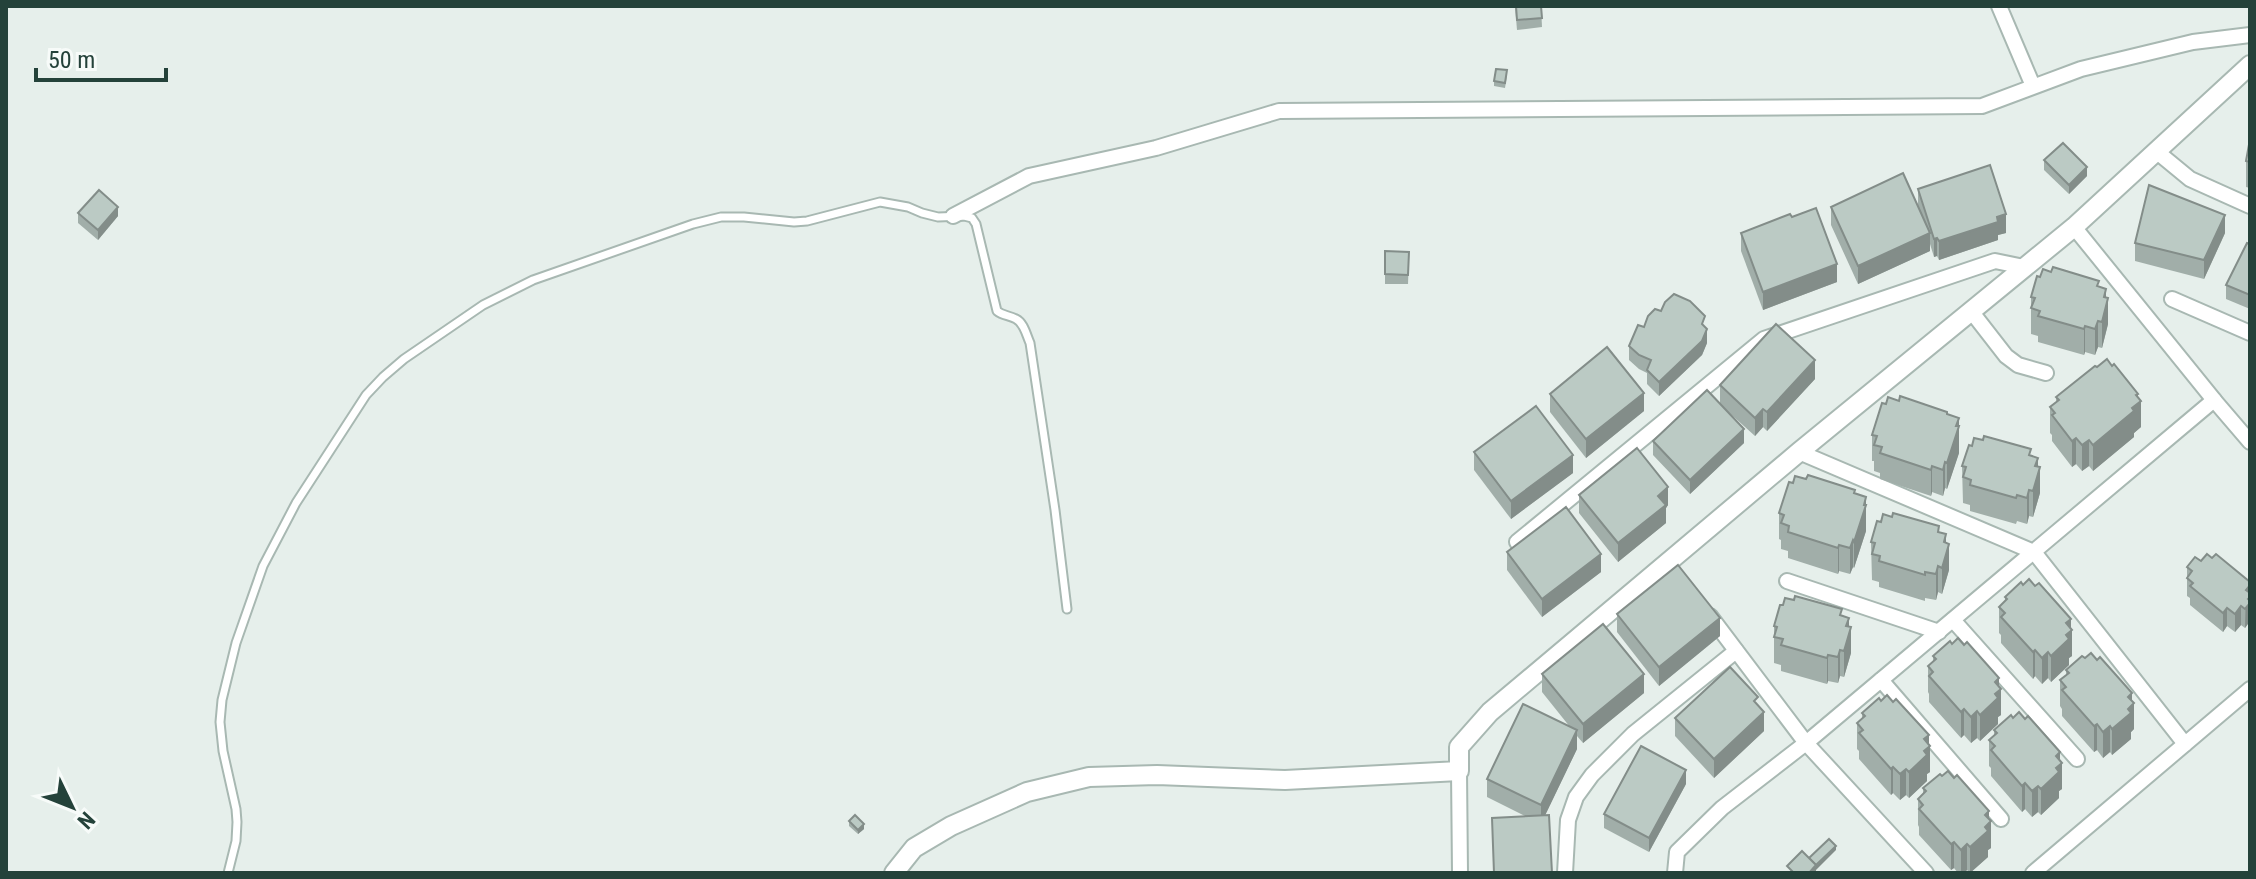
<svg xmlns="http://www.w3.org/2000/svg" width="2256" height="879" font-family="'Roboto Condensed',sans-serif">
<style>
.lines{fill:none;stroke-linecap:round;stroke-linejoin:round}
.service-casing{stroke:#a8b8b2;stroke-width:11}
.minor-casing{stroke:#a8b8b2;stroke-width:18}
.tertiary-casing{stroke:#a8b8b2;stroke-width:22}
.service{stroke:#fff;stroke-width:7}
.minor{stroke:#fff;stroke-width:14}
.tertiary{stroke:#fff;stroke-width:18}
.wall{fill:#a1aea9}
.shaded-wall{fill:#838d89}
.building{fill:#bbcac4;stroke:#838d89;stroke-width:2}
</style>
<rect width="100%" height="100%" fill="#e6efeb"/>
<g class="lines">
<defs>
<path id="service" d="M228 873 236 841 237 822 236 809 223 751 220 722 222 700 236 643 263 566 296 503 366 395 383 377 404 359 483 305 533 280 693 224 721 217H744L794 222 807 221 880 202 908 207 922 213 938 217 964 216 972 218 976 224 997 311C1003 316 1009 315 1016 319 1024 323 1026 334 1030 343L1055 510 1067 609"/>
<g id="minor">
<path d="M1999 6 2033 86"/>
<path d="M2156 151 2190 179 2250 206"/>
<path d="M953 216 1029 176 1156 148 1279 111 1982 106 2081 69 2193 42 2250 35"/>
<path d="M2074 227 2214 400"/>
<path d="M2172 299 2250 333"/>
<path d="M1971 311 2006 356 2018 365 2046 373"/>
<path d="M1799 452 2034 552 2185 744"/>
<path d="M1517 542 1764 339 1995 261 2024 267"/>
<path d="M1787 581 1939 632"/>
<path d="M1710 616 1806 743 1926 873"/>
<path d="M1953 620 2077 759"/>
<path d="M1881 680 2001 819"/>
<path d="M1459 771 1460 873"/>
<path d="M1565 873 1568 820 1576 797 1592 775 1633 734 1736 651"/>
<path d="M1675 873 1677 852 1722 808 1806 743 2214 400 2250 442"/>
<path d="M2033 873 2250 689"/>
</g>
<path id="tertiary" d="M894 873 914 848 951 826 1027 792 1089 777 1157 775 1285 780 1459 771V747L1490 712 1799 452 2074 227 2250 65"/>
</defs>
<use href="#service" class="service-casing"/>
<use href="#minor" class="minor-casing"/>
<use href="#tertiary" class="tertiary-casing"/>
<use href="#service" class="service"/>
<use href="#minor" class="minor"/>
<use href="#tertiary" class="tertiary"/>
</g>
<g class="wall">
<path d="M1515 6H1541L1542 27 1517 30Z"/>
<path d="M1507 75 1505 88 1494 86V81Z"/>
<path d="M2250 139V188L2246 187V161Z"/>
<path d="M2044 160 2087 176 2069 194 2044 170Z"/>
<path d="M1918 189 2006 233 1998 235V240L1939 260 1937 256 1934 257 1930 244V251L1858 284 1831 225V207H1918Z"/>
<path d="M78 213 118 216 98 240 78 223Z"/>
<path d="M1792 217 1837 282 1763 310 1741 251V233Z"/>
<path d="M2225 233 2204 279 2135 261V243Z"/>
<path d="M2250 244V309L2226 299V285Z"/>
<path d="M1385 251 1409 252 1408 284H1385Z"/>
<path d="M2099 287 2106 297 2108 324 2102 348 2098 347 2095 355 2085 352 2084 355 2038 342V336L2031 334V297Z"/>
<path d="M1705 327 1707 343 1702 355 1659 396 1647 384V373L1639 369 1629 360V346Z"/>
<path d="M1815 379 1767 431 1763 427 1755 436 1724 408 1744 443 1690 494 1653 455V441L1720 403V385Z"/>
<path d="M1550 394 1644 411 1586 458 1550 412Z"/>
<path d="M2056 397 2138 398 2141 427 2134 433V437L2093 471 2089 466 2082 471 2076 464 2072 467 2052 441V435L2050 433V407L2056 402Z"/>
<path d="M1899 401 1959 418V453L1947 489 1945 488 1943 496 1932 492 1931 496 1880 479V473L1874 471V461H1872V435L1886 404Z"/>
<path d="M1474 452 1573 473 1511 519 1474 470Z"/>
<path d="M2031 456 2038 466 2040 493 2033 517 2029 516 2027 524 2017 521 2016 524 1970 511V505L1963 503 1962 466Z"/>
<path d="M1855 493 1866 497V531L1854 568 1853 567 1850 574 1839 571 1838 574 1788 558V551L1781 549V540L1779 539V513Z"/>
<path d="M1579 495 1668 505 1666 508V523L1618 562 1579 513Z"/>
<path d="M1939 532 1946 543 1949 570 1942 594 1938 592 1936 600 1925 598V601L1879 587V582L1872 580 1871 542Z"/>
<path d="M1507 552 1601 572 1542 617 1507 570Z"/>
<path d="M2212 558 2250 582V621L2245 628 2241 625 2235 632 2227 626 2223 632 2190 605V598L2187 596V567Z"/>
<path d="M2005 597 2071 628 2072 656 2069 658V665L2051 682 2048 678 2042 684 2035 676 2033 679 2001 643V635L1999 633V607L2005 602Z"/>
<path d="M1617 614 1720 636 1659 686 1617 632Z"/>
<path d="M1842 616 1849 626 1851 653 1844 677 1840 676 1838 683 1828 681 1827 684 1781 671V665L1774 663V626Z"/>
<path d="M1952 644 1999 687 2001 715 1998 717V724L1980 741 1977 738 1971 743 1964 735 1961 738 1929 702V694L1928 692V666L1933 661V656Z"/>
<path d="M2066 670 2132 702 2134 729 2131 732V739L2112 755 2110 752 2103 758 2097 750 2094 752 2062 716V709L2060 706V680L2066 675Z"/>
<path d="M1542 674 1644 693 1583 743 1577 736V749L1545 815 1552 873H1494L1492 818 1525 816 1487 797V779L1570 727 1542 692Z"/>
<path d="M1758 706 1764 731 1714 778 1675 736V718Z"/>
<path d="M1862 713 1929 744 1930 772 1927 774V781L1909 798 1906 795 1900 800 1893 793 1891 795 1859 759V751L1857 749V723L1862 718Z"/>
<path d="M1994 730 2060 761 2062 789 2059 791V798L2041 815 2038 812 2032 817 2025 809 2022 812 1991 776V768L1989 766V740L1994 735Z"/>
<path d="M1686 784 1649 852 1604 828V814Z"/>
<path d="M1923 788 1989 820 1991 848 1988 850V857L1970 873 1967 870 1964 873H1958L1954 868 1951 870 1919 835V827L1918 825V799L1923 794Z"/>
<path d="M849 821 864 829 858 834 849 826Z"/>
</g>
<g class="shaded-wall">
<path d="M2087 167V176L2069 194V185Z"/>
<path d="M118 207V216L98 240V230Z"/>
<path d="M2006 214V233L1998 235V240L1939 260V241Z"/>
<path d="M2225 215V233L2204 279V260Z"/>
<path d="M1930 233V251L1858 284V266Z"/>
<path d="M1937 238V256L1934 257V239Z"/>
<path d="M1837 264V282L1763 310V292Z"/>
<path d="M2106 289V306L2108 298V324L2102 348V322L2104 297Z"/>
<path d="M2098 321V347L2095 355V329Z"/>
<path d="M2085 326V352L2084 355V329Z"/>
<path d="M1707 329V343L1702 355 1659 396V382Z"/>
<path d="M1815 360V379L1767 431V412Z"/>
<path d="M1644 393V411L1586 458V439Z"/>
<path d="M2138 394V404L2141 401V427L2134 433V437L2093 471V445L2136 395Z"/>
<path d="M1763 409V427L1755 436V418Z"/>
<path d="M1959 418V453L1947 489V463Z"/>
<path d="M1744 429V443L1690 494V480Z"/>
<path d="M2076 438V464L2072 467V441Z"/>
<path d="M2089 440V466L2082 471V445Z"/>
<path d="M1573 455V473L1511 519V501Z"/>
<path d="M2038 458V475L2040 467V493L2033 517V491L2035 466Z"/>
<path d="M1945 462V488L1943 496V470Z"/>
<path d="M1932 466V492L1931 496V470Z"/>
<path d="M1668 487V505L1666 508V523L1618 562V543L1658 496Z"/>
<path d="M2029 490V516L2027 524V498Z"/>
<path d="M1866 497V531L1854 568V542Z"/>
<path d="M1946 534V552L1949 544V570L1942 594V568L1944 542Z"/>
<path d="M1853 540V567L1850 574V548Z"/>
<path d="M1839 545V571L1838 574V548Z"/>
<path d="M1601 554V572L1542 617V599Z"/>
<path d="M1938 566V592L1936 600V574Z"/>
<path d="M2250 585V621L2245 628 2246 590Z"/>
<path d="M2241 606V625L2235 632V614Z"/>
<path d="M2227 608V626L2223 632V613Z"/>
<path d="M1720 618V636L1659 686V667Z"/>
<path d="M1849 618V635L1851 627V653L1844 677V651L1846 626Z"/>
<path d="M2071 619V631L2072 630V656L2069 658V665L2051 682V656L2066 623Z"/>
<path d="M1840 650V676L1838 683V657Z"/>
<path d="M2035 650V676L2033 679V652Z"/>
<path d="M2048 652V678L2042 684V658Z"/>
<path d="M1828 655V681L1827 684V658Z"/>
<path d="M1644 674V693L1583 743V724Z"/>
<path d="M1999 678V690L2001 689V715L1998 717V724L1980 741V715L1995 682Z"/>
<path d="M2132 693V705L2134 703V729L2131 732V739L2112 755V729L2128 697Z"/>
<path d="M1964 709V735L1961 738V712Z"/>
<path d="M1977 711V738L1971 743V717Z"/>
<path d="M1764 712V731L1714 778V759Z"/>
<path d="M2097 724V750L2094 752V726Z"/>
<path d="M2110 726V752L2103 758V732Z"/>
<path d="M1577 730V749L1541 824V805Z"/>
<path d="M1929 735V747L1930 746V772L1927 774V781L1909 798V772L1924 739Z"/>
<path d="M2060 752V764L2062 763V789L2059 791V798L2041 815V789L2056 756Z"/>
<path d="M1893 767V793L1891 795V769Z"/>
<path d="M1906 769V795L1900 800V774Z"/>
<path d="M1686 770V784L1649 852V838Z"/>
<path d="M2025 783V809L2022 812V786Z"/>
<path d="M2038 786V812L2032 817V791Z"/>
<path d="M1989 811V823L1991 821V848L1988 850V857L1970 873V847L1985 815Z"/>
<path d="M864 824V829L858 834V830Z"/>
<path d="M1954 842V868L1951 870V844Z"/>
<path d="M1967 844V870L1964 873H1961V850Z"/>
<path d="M1836 846V850L1816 870V873H1809Z"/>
</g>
<g class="building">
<path d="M1516 6H1541L1542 18 1517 20Z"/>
<path d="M1496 69 1507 70 1505 83 1494 81Z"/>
<path d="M2250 139V162L2246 161Z"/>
<path d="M2063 143 2087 167 2069 185 2044 160Z"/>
<path d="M1990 165 2006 214 1997 217 1998 222 1939 241 1937 238 1934 239 1918 189Z"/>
<path d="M1903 173 1930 233 1858 266 1831 207Z"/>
<path d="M2149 185 2225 215 2204 260 2135 243Z"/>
<path d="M99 190 118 207 98 230 78 213Z"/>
<path d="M1816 208 1837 264 1763 292 1741 233 1790 214 1792 217Z"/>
<path d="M2247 243 2250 244V295L2226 285Z"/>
<path d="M1385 251 1409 252 1408 275 1385 274Z"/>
<path d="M2053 267 2099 281 2097 286 2106 289 2104 297 2108 298 2102 322 2098 321 2095 329 2085 326 2084 329 2038 316 2040 311 2031 308 2035 298 2031 297 2037 276 2040 277 2043 269 2051 272Z"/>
<path d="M1674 294 1690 301 1705 316 1702 324 1707 329 1702 341 1659 382 1647 370 1651 360 1639 355 1629 346 1638 325 1644 327 1648 316 1655 309 1661 311 1665 302Z"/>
<path d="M1776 324 1815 360 1767 412 1763 409 1755 418 1720 385Z"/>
<path d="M1607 347 1644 393 1586 439 1550 394Z"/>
<path d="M2107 359 2112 366 2114 364 2138 394 2136 395 2141 401 2132 408 2134 411 2093 445 2089 440 2082 445 2076 438 2072 441 2052 415 2055 413 2050 407 2059 400 2056 397 2095 366 2097 367Z"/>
<path d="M1707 390 1744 429 1690 480 1653 441Z"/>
<path d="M1900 396 1947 412V414L1959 418 1956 426H1959L1947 463 1945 462 1943 470 1932 466 1931 470 1880 453 1882 447 1874 445 1877 436 1872 435 1882 403 1886 404 1888 397 1899 401Z"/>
<path d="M1536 406 1573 455 1511 501 1474 452Z"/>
<path d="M1984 436 2031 449 2029 455 2038 458 2035 466 2040 467 2033 491 2029 490 2027 498 2017 495 2016 498 1970 485 1971 480 1963 477 1966 467 1962 466 1969 445 1972 446 1974 438 1983 440Z"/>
<path d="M1637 448 1668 487 1658 496 1666 505 1618 543 1579 495Z"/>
<path d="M1808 475 1855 490 1854 493 1866 497 1864 505H1866L1854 542 1853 540 1850 548 1839 545 1838 548 1788 532 1789 526 1781 523 1784 515 1779 513 1789 482 1793 483 1795 476 1806 479Z"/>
<path d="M1566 507 1601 554 1542 599 1507 552Z"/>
<path d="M1893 513 1939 526 1938 532 1946 534 1944 542 1949 544 1942 568 1938 566 1936 574 1925 572V575L1879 561 1880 556 1872 554 1875 543 1871 542 1877 521 1881 522 1883 514 1892 517Z"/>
<path d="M2207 554 2212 558 2216 554 2250 582V585L2246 590 2250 593V597L2248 599 2250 601V603L2245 609 2241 606 2235 614 2227 608 2223 613 2190 586 2193 583 2187 578 2192 571 2187 567 2195 557 2201 561Z"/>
<path d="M1678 565 1720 618 1659 667 1617 614Z"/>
<path d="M2029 579 2035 586 2039 583 2071 619 2066 623 2072 630 2066 635 2069 639 2051 656 2048 652 2042 658 2035 650 2033 652 2001 617 2005 613 1999 607 2007 599 2005 597 2021 582 2023 585Z"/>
<path d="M1795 596 1842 609 1840 615 1849 618 1846 626 1851 627 1844 651 1840 650 1838 657 1828 655 1827 658 1781 645 1783 639 1774 637 1777 627 1774 626 1780 605H1783L1785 598 1794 600Z"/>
<path d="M1603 624 1644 674 1583 724 1542 674Z"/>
<path d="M1958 638 1964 645 1967 642 1999 678 1995 682 2001 689 1995 694 1998 698 1980 715 1977 711 1971 717 1964 709 1961 712 1929 676 1933 672 1928 666 1936 659 1933 656 1950 641 1952 644Z"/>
<path d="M2091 653 2097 660 2100 657 2132 693 2128 697 2134 703 2128 709 2131 713 2112 729 2110 726 2103 732 2097 724 2094 726 2062 690 2066 687 2060 680 2069 673 2066 670 2082 656 2085 658Z"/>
<path d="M1730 667 1758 697 1754 701 1764 712 1714 759 1675 718Z"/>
<path d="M1887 695 1893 702 1896 699 1929 735 1924 739 1930 746 1924 751 1927 755 1909 772 1906 769 1900 774 1893 767 1891 769 1859 733 1863 730 1857 723 1865 716 1862 713 1879 698 1881 701Z"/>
<path d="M1523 704 1577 730 1541 805 1487 779Z"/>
<path d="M2019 712 2025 719 2028 716 2060 752 2056 756 2062 763 2056 768 2059 772 2041 789 2038 786 2032 791 2025 783 2022 786 1991 750 1995 746 1989 740 1997 733 1994 730 2011 715 2013 718Z"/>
<path d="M1641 746 1686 770 1649 838 1604 814Z"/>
<path d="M1948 771 1954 778 1957 775 1989 811 1985 815 1991 821 1985 827 1988 831 1970 847 1967 844 1961 850 1954 842 1951 844 1919 809 1923 805 1918 799 1926 791 1923 788 1940 774 1942 776Z"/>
<path d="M855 815 864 824 858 830 849 821Z"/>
<path d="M1549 815 1552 873H1494L1492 818Z"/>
<path d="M1829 839 1836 846 1816 865 1809 858Z"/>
<path d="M1802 851 1816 865 1809 873H1794L1787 866Z"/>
</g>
<rect width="2256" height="879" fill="none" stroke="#24423a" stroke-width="16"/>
<g transform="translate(72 807) rotate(133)" stroke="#f7fbf9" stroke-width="6" paint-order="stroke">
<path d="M0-6L14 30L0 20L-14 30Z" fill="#24423a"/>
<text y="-12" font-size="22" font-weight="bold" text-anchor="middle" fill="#24423a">N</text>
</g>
<path d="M36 68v12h130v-12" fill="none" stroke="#24423a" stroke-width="4"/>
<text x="48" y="68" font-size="24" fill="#24423a" stroke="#f7fbf9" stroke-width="6" paint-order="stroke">50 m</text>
</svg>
